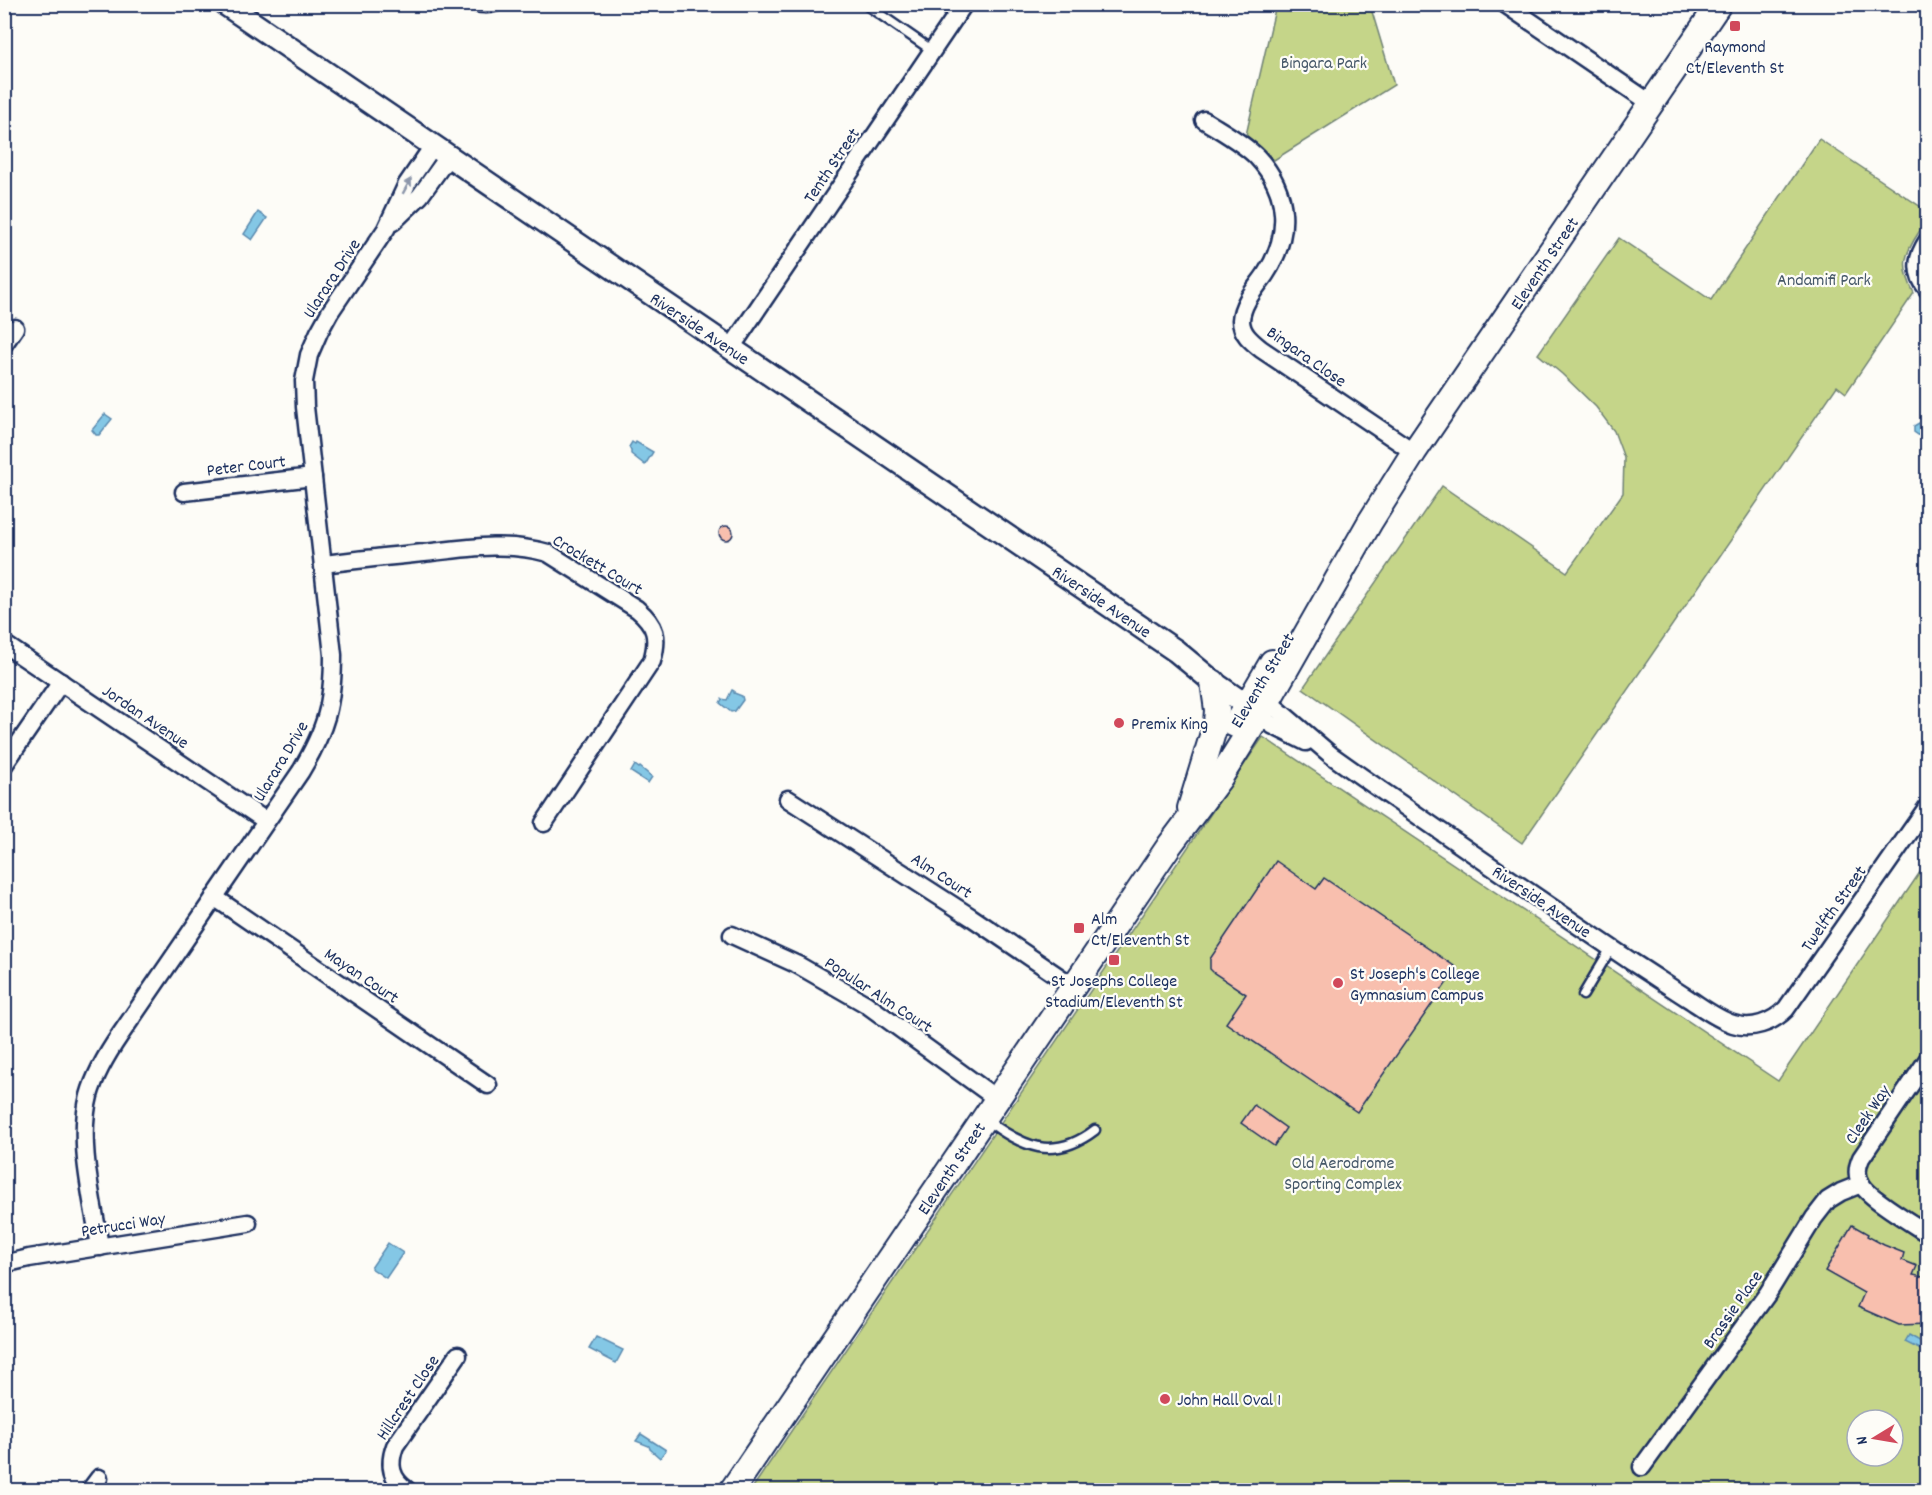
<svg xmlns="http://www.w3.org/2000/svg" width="1932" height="1495" font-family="Dekko,sans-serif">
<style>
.green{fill:#c5d589;stroke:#708274;stroke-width:1.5;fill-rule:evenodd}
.water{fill:#84c7e5;stroke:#5a8aaf;stroke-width:1.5}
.building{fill:#f8bfae;stroke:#1b2f5e;stroke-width:1.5}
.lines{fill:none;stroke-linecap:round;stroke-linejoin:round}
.service-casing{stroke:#1b2f5e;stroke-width:13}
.minor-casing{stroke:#1b2f5e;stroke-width:21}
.tertiary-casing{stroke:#1b2f5e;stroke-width:26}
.secondary-casing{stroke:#1b2f5e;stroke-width:28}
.service{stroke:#fdfcf7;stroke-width:8}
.minor{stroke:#fdfcf7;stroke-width:16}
.tertiary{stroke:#fdfcf7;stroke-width:21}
.secondary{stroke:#fdfcf7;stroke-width:24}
.oneway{fill:#8c96aa}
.poi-dot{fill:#d1495b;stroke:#fdfcf7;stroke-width:2}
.labels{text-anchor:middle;stroke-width:4.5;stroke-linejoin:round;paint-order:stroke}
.poi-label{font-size:18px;fill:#1b2f5e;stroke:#fdfcf7;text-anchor:start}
.park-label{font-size:18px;fill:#465869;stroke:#fdfcf7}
.street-label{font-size:18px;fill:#1b2f5e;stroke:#fdfcf7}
</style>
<rect width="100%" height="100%" fill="#fdfcf7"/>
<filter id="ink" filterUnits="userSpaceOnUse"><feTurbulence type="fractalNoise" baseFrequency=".0167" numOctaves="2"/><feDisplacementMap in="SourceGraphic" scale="12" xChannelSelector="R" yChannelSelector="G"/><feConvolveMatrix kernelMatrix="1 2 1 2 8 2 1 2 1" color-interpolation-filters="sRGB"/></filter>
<g filter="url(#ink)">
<g class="green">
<path d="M1276 5H1370L1394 85 1274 160 1262 148 1246 135Z"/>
<path d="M1819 139 1927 211C1928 220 1924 225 1919 232 1903 256 1901 267 1914 293L1846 393 1837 386 1522 843 1303 688 1442 486 1567 572 1623 493 1624 458 1614 431 1596 407 1562 374 1538 354 1619 238 1711 300Z"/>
<path d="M1263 737 1778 1081 1927 862V1490H751ZM1857 1420H1893V1456H1857Z"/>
</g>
<g class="water">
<path d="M258 212 267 218 252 240 244 234Z"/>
<path d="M105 414 112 419 99 435H96L92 430Z"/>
<path d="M1919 423 1927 430V441L1914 432V426Z"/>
<path d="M632 442 635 444 636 442 653 452 645 465 631 454V451L629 447Z"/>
<path d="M732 690 734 691V693L742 696 743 700 735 711 731 712 720 703 722 699 727 700Z"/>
<path d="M635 765 639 768 640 767 652 777 648 783 631 772Z"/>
<path d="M388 1243 403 1253 386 1278 371 1268Z"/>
<path d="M1909 1335 1927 1345V1353L1905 1342Z"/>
<path d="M596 1337 623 1350 616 1363 589 1349Z"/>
<path d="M641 1434 666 1450 660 1458 650 1449 649 1446 636 1441Z"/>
</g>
<g class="building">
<circle cx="726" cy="533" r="7"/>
<path d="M1276 861 1316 889 1324 878 1457 968 1357 1112 1226 1023 1246 994 1214 973 1210 969V959Z"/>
<path d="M1254 1105 1286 1128 1274 1146 1241 1123Z"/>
<path d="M1852 1225 1868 1234 1867 1236 1884 1245 1904 1253 1902 1260 1917 1266 1913 1275 1928 1278V1324L1899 1325 1858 1307 1864 1293 1825 1271Z"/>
</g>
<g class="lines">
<defs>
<g id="service">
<path d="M465 4C479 9 489 10 503 4"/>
<path d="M865 4 933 51"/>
<path d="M1583 995 1611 948"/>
<path d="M985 1119C1023 1147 1053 1162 1095 1130"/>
</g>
<g id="minor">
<path d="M1505 4 1652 104"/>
<path d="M1204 120C1221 131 1242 142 1257 157 1290 192 1291 236 1265 275 1256 288 1242 303 1241 320 1241 333 1251 341 1261 349L1414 452"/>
<path d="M393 222 420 196 448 157"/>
<path d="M1928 240C1916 257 1914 273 1928 290"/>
<path d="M4 344 15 328"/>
<path d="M731 348 964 4"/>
<path d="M184 492 313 477"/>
<path d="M323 564C357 560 390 556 424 553 466 548 507 541 548 553L637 609C656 625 659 637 652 661L544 823"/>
<path d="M4 644 266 821"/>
<path d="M1262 696 1331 755 1362 777C1452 839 1541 901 1632 962 1651 974 1670 987 1689 999 1703 1008 1717 1019 1733 1024 1752 1030 1772 1023 1786 1009L1928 806"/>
<path d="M1251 709 1272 725 1306 742"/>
<path d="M4 765 61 682"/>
<path d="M788 799 971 917 1074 987"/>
<path d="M214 897 488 1085"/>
<path d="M732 935 798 965 866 1004 997 1099"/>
<path d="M1928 1059 1861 1158C1857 1167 1856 1177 1862 1185 1869 1198 1913 1224 1928 1234"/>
<path d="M100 1247C93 1201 77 1142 89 1096 95 1074 107 1054 120 1035L301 771C326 729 333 704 333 655L305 407 304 381 309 355 319 332 330 312 386 229 407 184 433 146"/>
<path d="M4 1264 29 1258 248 1223"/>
<path d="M1642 1467 1768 1293 1814 1218 1828 1200 1841 1192 1861 1184"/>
<path d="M90 1490 99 1478"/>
<path d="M407 1490C391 1479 388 1465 395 1446L458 1355"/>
</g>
<path id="tertiary" d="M225 4 1176 651 1217 685 1246 705"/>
<g id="secondary">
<path d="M1235 725 1272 662"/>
<path d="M1190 808 1216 723 1217 710 1213 682"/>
<path d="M732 1490 1169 846 1220 778 1268 701 1370 522 1414 452 1719 4"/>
</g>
</defs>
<use href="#service" class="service-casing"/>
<use href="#minor" class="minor-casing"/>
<use href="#tertiary" class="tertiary-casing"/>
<use href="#secondary" class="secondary-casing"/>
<use href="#service" class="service"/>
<use href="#minor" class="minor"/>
<use href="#tertiary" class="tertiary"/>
<use href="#secondary" class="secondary"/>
</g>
<defs><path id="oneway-solid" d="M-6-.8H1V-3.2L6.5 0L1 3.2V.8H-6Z" transform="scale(1.5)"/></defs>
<use class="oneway" href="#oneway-solid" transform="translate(407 186) rotate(-61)"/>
</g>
<g class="poi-dot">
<rect x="1729" y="20" width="12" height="12" rx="3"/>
<circle cx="1119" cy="723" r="6"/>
<rect x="1073" y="922" width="12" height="12" rx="3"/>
<rect x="1108" y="954" width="12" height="12" rx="3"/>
<circle cx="1338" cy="983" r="6"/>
<circle cx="1165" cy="1399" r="6"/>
</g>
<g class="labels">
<g class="poi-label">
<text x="1735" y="52" text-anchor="middle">Raymond<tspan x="1735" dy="21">Ct/Eleventh St</tspan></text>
<text x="1131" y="729">Premix King</text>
<text x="1091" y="924">Alm<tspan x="1091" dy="21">Ct/Eleventh St</tspan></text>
<text x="1350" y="979">St Joseph's College<tspan x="1350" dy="21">Gymnasium Campus</tspan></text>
<text x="1114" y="986" text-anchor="middle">St Josephs College<tspan x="1114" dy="21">Stadium/Eleventh St</tspan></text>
<text x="1177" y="1405">John Hall Oval 1</text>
</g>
<g class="park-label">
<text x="1324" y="68">Bingara Park</text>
<text x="1824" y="285">Andamifi Park</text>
<text x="1343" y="1168">Old Aerodrome<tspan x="1343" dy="21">Sporting Complex</tspan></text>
</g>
<g class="street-label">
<text transform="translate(831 165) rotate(-56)" y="6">Tenth Street</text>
<text transform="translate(1544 263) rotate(-56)" y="6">Eleventh Street</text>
<text transform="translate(331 278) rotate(-57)" y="6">Ularara Drive</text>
<text transform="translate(700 328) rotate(34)" y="6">Riverside Avenue</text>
<text transform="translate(1307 356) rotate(35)" y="6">Bingara Close</text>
<text transform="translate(246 465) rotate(-7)" y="6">Peter Court</text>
<text transform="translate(598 564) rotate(31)" y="6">Crockett Court</text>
<text transform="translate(1102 601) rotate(34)" y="6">Riverside Avenue</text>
<text transform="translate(1262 680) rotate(-59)" y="6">Eleventh Street</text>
<text transform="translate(146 716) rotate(34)" y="6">Jordan Avenue</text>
<text transform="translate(280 761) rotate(-59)" y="6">Ularara Drive</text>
<text transform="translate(942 875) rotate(33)" y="6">Alm Court</text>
<text transform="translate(1542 901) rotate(34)" y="6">Riverside Avenue</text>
<text transform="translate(1833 908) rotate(-55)" y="6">Twelfth Street</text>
<text transform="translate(362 975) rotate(34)" y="6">Mayan Court</text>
<text transform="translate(879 994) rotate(33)" y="6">Popular Alm Court</text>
<text transform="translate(1867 1114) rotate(-56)" y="6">Cleek Way</text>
<text transform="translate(951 1168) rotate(-56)" y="6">Eleventh Street</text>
<text transform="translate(123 1224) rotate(-9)" y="6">Petrucci Way</text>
<text transform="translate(1732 1309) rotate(-55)" y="6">Brassie Place</text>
<text transform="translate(407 1397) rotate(-56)" y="6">Hillcrest Close</text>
</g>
</g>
<rect width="1932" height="1495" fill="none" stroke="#fdfcf7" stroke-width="24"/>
<rect x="12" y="12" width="1908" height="1471" fill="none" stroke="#1b2f5e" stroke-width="2" filter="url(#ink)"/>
<g transform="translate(1875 1438) rotate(259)"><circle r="28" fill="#fdfcf7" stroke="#a3aaba" stroke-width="1.5"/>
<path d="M0-4.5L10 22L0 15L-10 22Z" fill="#d1495b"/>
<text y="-9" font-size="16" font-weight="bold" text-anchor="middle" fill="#1b2f5e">N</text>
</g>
</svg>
